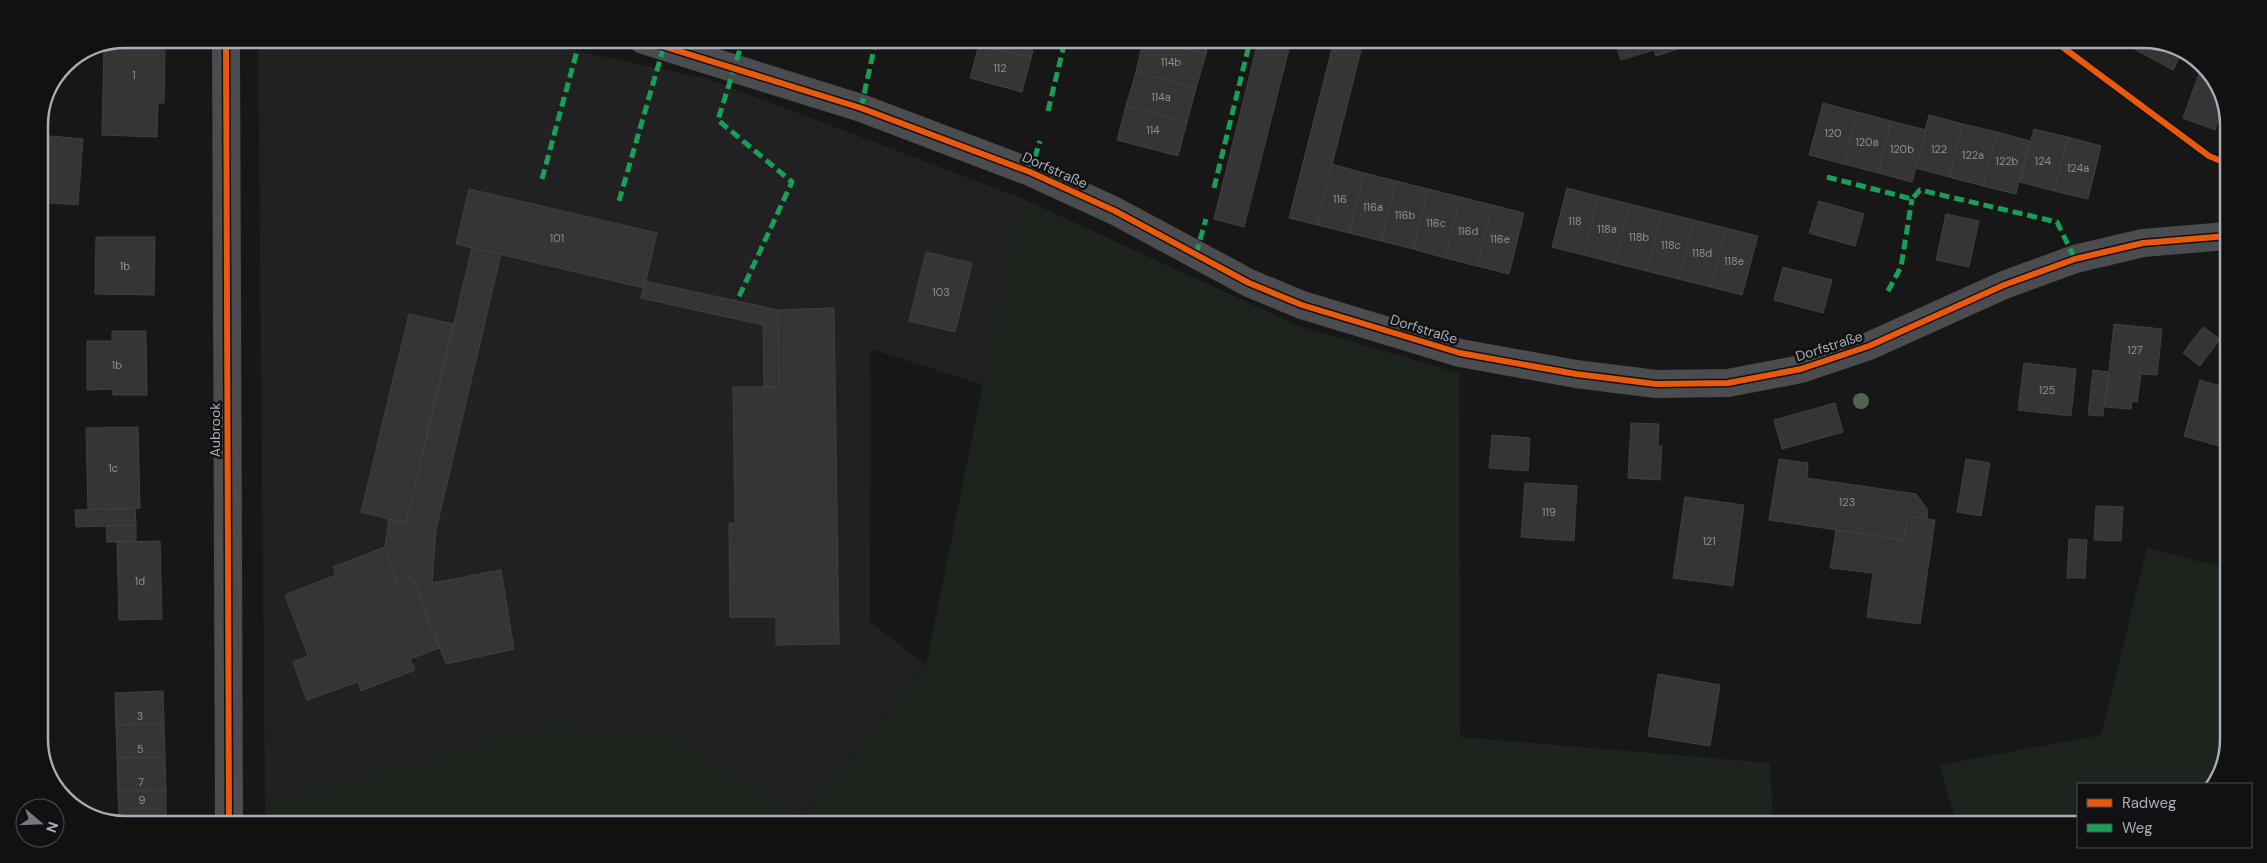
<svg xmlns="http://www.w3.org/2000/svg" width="2267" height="863" font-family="'DM Sans',sans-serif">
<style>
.built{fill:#212123}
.green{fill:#1d241e}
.building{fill:#353536;stroke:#3f4043}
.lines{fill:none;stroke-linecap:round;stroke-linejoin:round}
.minor{stroke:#4b4c50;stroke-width:28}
.quiet{stroke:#1a9f57;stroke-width:5;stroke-dasharray:10 5;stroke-linecap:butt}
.cycleway-casing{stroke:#111113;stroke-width:9}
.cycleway{stroke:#e8590c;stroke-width:6}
.tree{fill:#506451}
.labels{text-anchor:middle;stroke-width:5;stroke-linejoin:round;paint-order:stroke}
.number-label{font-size:11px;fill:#8b8f98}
.street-label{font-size:14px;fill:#a8adb8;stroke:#111113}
.rim{fill:none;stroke:#a8adb8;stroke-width:2.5}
</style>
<rect width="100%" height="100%" fill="#171717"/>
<path class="built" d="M258 39 525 40 709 79 1021 198 983 385 871 349 870 622 926 665 804 814 664 733 544 725 265 803Z"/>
<g class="green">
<path d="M1021 198 1299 326 1459 373 1460 737 1770 763 1773 823 265 820V803L544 725 664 733 804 814 926 665Z"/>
<path d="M2147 548 2225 568 2224 766 2210 784H2078V824H1957L1939 765 2101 735Z"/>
</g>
<g class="building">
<path d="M980 41H1035L1031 58 979 45Z"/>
<path d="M1143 41H1156L1206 54 1196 88 1136 72Z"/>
<path d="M1156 41H1209L1206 54Z"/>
<path d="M1258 41H1291L1244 227 1214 219Z"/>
<path d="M1334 41 1363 42 1317 225 1289 218Z"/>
<path d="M1615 42H1652L1654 50 1621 60Z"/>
<path d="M1652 42H1679L1681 48 1656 56Z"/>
<path d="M2123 43H2170L2182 52 2173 70Z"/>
<path d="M979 45 1031 58 1022 92 970 78Z"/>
<path d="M104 46 165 48 164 103H158L157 137 102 135Z"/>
<path d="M2202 66 2210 72 2223 106 2215 130 2183 118Z"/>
<path d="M1136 72 1196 88 1187 122 1126 106Z"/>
<path d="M1823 103 1857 112 1844 164 1809 155Z"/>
<path d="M1126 106 1187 122 1178 156 1117 140Z"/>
<path d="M1857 112 1891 121 1878 173 1844 164Z"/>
<path d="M1929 115 1963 124 1949 177 1916 168Z"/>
<path d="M1891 121 1926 130 1912 182 1878 173Z"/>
<path d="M1963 124 1997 132 1983 186 1949 177Z"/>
<path d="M2034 129 2068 137 2054 191 2020 182Z"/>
<path d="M1997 132 2030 141 2016 194 1983 186Z"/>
<path d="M39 135 83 139 78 205 39 202Z"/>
<path d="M2068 137 2101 146 2088 199 2054 191Z"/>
<path d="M1332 164 1364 173 1349 233 1317 225Z"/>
<path d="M1364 173 1396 181 1381 241 1349 233Z"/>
<path d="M1396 181 1428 189 1413 249 1381 241Z"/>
<path d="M1567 188 1598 196 1584 255 1552 247Z"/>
<path d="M469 189 657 233 644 288 456 244Z"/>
<path d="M1428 189 1460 197 1445 258 1413 249Z"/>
<path d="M1598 196 1630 204 1615 263 1584 255Z"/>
<path d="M1460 197 1492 205 1477 266 1445 258Z"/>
<path d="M1819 201 1864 214 1855 246 1809 233Z"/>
<path d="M1630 204 1662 212 1647 271 1615 263Z"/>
<path d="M1492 205 1524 213 1509 274 1477 266Z"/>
<path d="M1662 212 1694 220 1679 279 1647 271Z"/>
<path d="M1946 214 1979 221 1969 267 1936 260Z"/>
<path d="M1694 220 1726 228 1711 287 1679 279Z"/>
<path d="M1726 228 1758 236 1742 295 1711 287Z"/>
<path d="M96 237H155L154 295 95 294Z"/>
<path d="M472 248 501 254 436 530 432 583 501 570 514 649 446 664 412 576 397 582 385 547 389 519 406 523Z"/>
<path d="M926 252 972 263 955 332 909 321Z"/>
<path d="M1783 267 1832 280 1823 313 1774 300Z"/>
<path d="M645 281 778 310 779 387H764L763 325 641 298Z"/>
<path d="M834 308 839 644 776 645V617H730L729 523H735L733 387H779L778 310Z"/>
<path d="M409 314 453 324 406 523 361 512Z"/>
<path d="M2114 324 2162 329 2157 375 2141 374 2137 402 2132 401 2131 409 2105 407Z"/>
<path d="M2203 327 2220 339 2200 366 2183 353Z"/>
<path d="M112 331H146L147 395H113V389L87 390V341H112Z"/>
<path d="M2024 363 2076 369 2071 416 2018 410Z"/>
<path d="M2093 370 2108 372 2103 416 2088 415Z"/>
<path d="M2200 380 2226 388V448L2184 436Z"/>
<path d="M1835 403 1843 432 1782 449 1774 420Z"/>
<path d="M1631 423 1659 424 1658 446H1662L1660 480 1628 478Z"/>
<path d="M138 427 140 508 88 510 86 428Z"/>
<path d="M1492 435 1530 438 1528 471 1489 468Z"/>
<path d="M1779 459 1808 463 1807 478 1916 494 1928 510 1927 519 1908 516 1904 540 1769 520Z"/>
<path d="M1966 459 1990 463 1981 516 1957 512Z"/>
<path d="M1525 483 1577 486 1574 541 1521 537Z"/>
<path d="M1685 497 1744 505 1733 586 1673 578Z"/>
<path d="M2096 506 2123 507 2121 541 2094 540Z"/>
<path d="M135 509 136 525 76 527 75 510Z"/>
<path d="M1908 516 1935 520 1920 624 1867 617 1873 573 1830 568 1836 530 1904 540Z"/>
<path d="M136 525V542H107L106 526Z"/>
<path d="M2069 539 2087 540 2085 578H2067Z"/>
<path d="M160 541 162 619 119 620 117 542Z"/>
<path d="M385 547 397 582 412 576 439 648 410 659 415 670 361 691 358 682 307 700 293 662 308 656 285 595 336 575 333 567Z"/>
<path d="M1658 674 1720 685 1710 746 1648 736Z"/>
<path d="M163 691 164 724 116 725 115 693Z"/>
<path d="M164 724 165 757 117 758 116 725Z"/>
<path d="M165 757 166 790 118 791 117 758Z"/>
<path d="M166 790V820H119L118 791Z"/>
</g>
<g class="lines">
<g class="minor">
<path d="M226 39 229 820"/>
<path d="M643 40 861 108 1030 172 1115 211 1249 283 1302 305 1460 353 1576 374 1656 384 1728 383 1801 369 1869 346 2004 285 2075 259 2143 243 2227 236"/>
</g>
<g class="quiet">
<path d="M734 40V42L741 46 718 120 792 182 737 301"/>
<path d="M861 108 876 40"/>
<path d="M1048 111 1065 41"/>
<path d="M1030 172 1040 141"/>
<path d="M1827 177 1912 199 1920 190 2057 222 2075 259"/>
<path d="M542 179 580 40"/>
<path d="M1214 188 1250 41"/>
<path d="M619 201 664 46"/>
<path d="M1196 254 1206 219"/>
<path d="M1888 291 1901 267 1912 199"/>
</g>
<defs>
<g id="cycleway">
<path d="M226 39 229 820"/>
<path d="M643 40 861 108 1030 172 1115 211 1249 283 1302 305 1460 353 1576 374 1656 384 1728 383 1801 369 1869 346 2004 285 2075 259 2143 243 2227 236"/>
<path d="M2057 43 2209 156 2228 164"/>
</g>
</defs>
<use href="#cycleway" class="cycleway-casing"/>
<use href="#cycleway" class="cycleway"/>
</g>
<circle class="tree" cx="1861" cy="401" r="8"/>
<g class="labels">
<g class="number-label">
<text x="1171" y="66">114b</text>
<text x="1000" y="72">112</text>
<text x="134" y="79">1</text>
<text x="1161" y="101">114a</text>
<text x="1153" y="134">114</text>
<text x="1833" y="137">120</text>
<text x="1867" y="146">120a</text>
<text x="1902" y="153">120b</text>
<text x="1939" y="153">122</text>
<text x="1973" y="159">122a</text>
<text x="2007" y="165">122b</text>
<text x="2043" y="165">124</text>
<text x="2078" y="172">124a</text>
<text x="1340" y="203">116</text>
<text x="1373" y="211">116a</text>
<text x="1405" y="219">116b</text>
<text x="1575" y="225">118</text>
<text x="1436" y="227">116c</text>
<text x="1607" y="233">118a</text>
<text x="1468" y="235">116d</text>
<text x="1639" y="241">118b</text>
<text x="557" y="242">101</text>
<text x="1500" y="243">116e</text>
<text x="1671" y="249">118c</text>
<text x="1702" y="257">118d</text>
<text x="1734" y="265">118e</text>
<text x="125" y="270">1b</text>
<text x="941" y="296">103</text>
<text x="2135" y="354">127</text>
<text x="117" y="369">1b</text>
<text x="2047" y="394">125</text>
<text x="113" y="472">1c</text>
<text x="1847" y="506">123</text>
<text x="1549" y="516">119</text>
<text x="1709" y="545">121</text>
<text x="140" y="585">1d</text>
<text x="140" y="720">3</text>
<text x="140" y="753">5</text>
<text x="141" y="786">7</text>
<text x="142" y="804">9</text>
</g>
<g class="street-label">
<text transform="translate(1055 170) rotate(24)" y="5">Dorfstraße</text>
<text transform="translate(1424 329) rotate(17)" y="5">Dorfstraße</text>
<text transform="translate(1829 346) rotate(-18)" y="5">Dorfstraße</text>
<text transform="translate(215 430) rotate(-90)" y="5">Aubrook</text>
</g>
</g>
<path d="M0 0H2267V863H0ZM125 48H2143A77 77 0 0 1 2220 125V739A77 77 0 0 1 2143 816H125A77 77 0 0 1 48 739V125A77 77 0 0 1 125 48Z" fill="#111113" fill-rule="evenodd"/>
<path class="rim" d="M125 48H2143A77 77 0 0 1 2220 125V739A77 77 0 0 1 2143 816H125A77 77 0 0 1 48 739V125A77 77 0 0 1 125 48Z"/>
<rect x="2077" y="783" width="175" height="65" fill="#111113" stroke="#4d4f55"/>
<rect x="2087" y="799" width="25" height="8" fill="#e8590c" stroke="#4d4f55"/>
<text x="2122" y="808" font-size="15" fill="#a8adb8">Radweg</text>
<rect x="2087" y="824" width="25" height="8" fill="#1a9f57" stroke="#4d4f55"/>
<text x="2122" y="833" font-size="15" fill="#a8adb8">Weg</text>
<g transform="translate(40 823) rotate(109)"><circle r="24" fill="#111113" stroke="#4d4f55"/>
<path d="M0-4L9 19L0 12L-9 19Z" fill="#757880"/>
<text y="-8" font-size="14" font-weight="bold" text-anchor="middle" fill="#a8adb8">N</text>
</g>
</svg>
